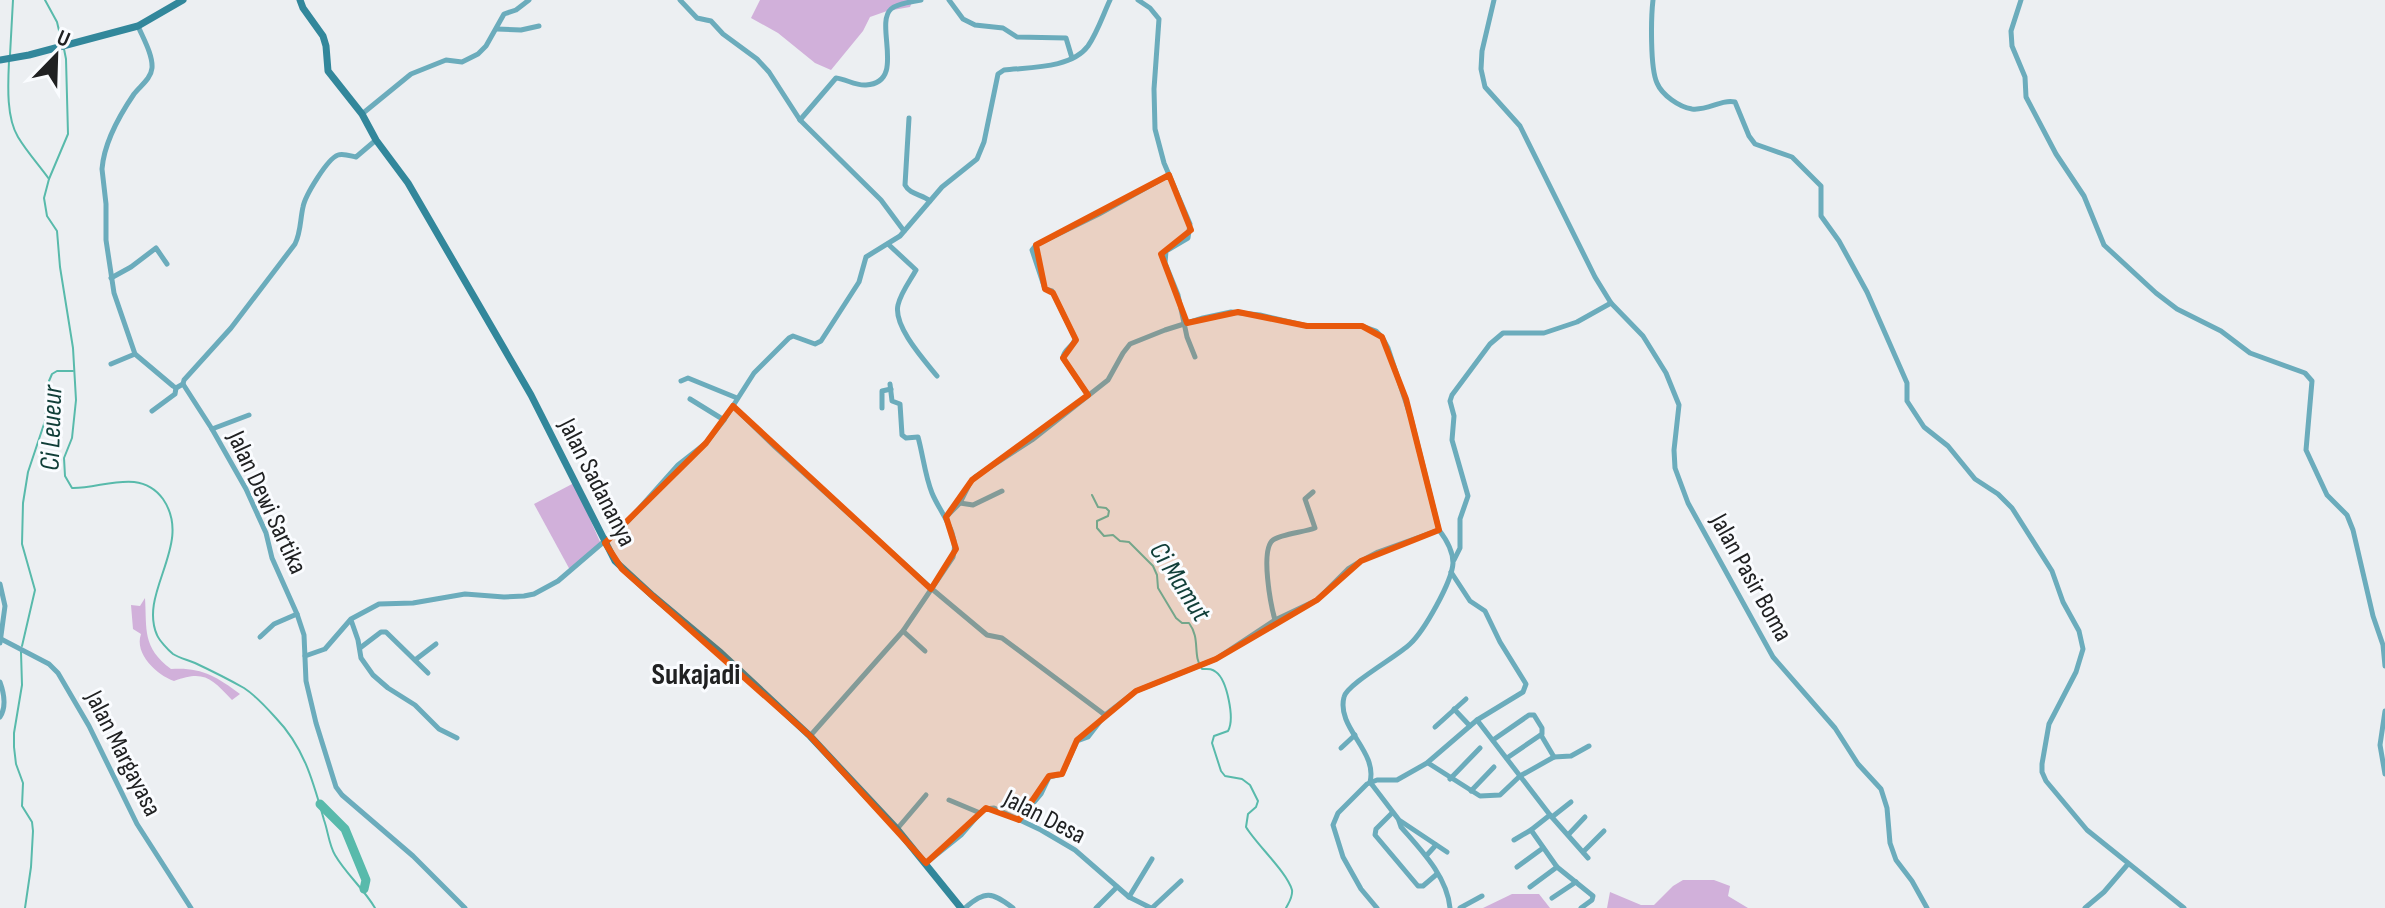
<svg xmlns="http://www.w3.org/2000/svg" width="2385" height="908" font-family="'Sofia Sans Condensed',sans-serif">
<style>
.green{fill:#d1b0da}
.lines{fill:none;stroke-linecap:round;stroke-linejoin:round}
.stream{stroke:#58baab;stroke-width:2}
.river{stroke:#58baab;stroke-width:9}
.street{stroke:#6bacbc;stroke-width:5}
.secondary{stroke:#32879b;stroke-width:7}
.marked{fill:#e8590c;fill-opacity:0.2;stroke:#e8590c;stroke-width:6;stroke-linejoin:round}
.labels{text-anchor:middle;stroke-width:6;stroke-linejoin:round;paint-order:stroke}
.street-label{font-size:26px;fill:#202122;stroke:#fafcff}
.water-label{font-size:28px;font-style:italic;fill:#103e38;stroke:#fafcff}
.quarter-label{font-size:30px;font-weight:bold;fill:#202122;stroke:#fafcff}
</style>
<rect width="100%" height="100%" fill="#eceff2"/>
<g class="green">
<path d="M760 0H913L910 7 887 11 870 17 863 31 831 70 815 63 778 33 751 18Z"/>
<path d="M574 483 601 544 570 570 534 504Z"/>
<path d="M145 598C147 630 142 647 171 669 201 667 216 676 240 694L232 700C211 678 204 670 174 681 157 675 134 654 141 634L133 629 131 605 140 606Z"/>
<path d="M1683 880H1714L1730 886 1728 896 1748 908H1607L1610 892 1641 905H1654L1673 886Z"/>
<path d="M1512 894H1539L1550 908H1483Z"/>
</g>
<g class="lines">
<g class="stream">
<path d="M45 0 57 22 62 43"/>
<path d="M64 49 66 59 68 134 49 179 44 198 47 216 57 231 60 267 73 348 76 400 72 438 64 458 65 476 72 488C102 489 140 467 163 499 194 544 138 592 157 635 159 640 168 650 173 654 179 658 188 660 195 663 212 671 228 679 244 688 255 695 266 707 275 717 304 747 313 781 324 820 328 831 329 845 335 855 346 874 364 889 375 908"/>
<path d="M10 55 13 0"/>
<path d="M9 61C8 84 6 117 18 137 27 152 39 165 49 179"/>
<path d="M1092 495 1098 507 1106 508 1109 511 1108 516 1097 521V528L1104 536 1113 535 1120 541 1129 542 1153 566 1157 575 1158 588 1176 618 1182 623H1189C1201 639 1192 655 1202 669 1208 669 1211 668 1216 672 1227 680 1235 719 1228 731L1214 736 1212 743 1221 771 1225 776 1242 779 1250 785 1258 801 1256 807 1248 814 1246 827C1256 844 1287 872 1292 890 1293 897 1289 902 1286 908"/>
<path d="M22 646 35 590 22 544 23 503 28 472 45 421 49 381 52 374 57 371H73"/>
<path d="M21 652 22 685 14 733V747L16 764 23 783 22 806 32 822 33 831 31 867 25 908"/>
</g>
<path class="river" d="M320 804 345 829 366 880 364 889"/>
<g class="street">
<path d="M680 0 697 18 711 21 723 34 757 59 769 72 800 120 881 200 904 231"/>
<path d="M949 0 963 19 975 25 1003 28 1017 37 1066 38 1072 58"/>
<path d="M1138 0 1150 8 1159 19 1154 89 1155 129 1164 163 1190 224 1188 238 1166 251 1165 263 1178 295 1187 337 1195 357"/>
<path d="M1494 0 1482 51 1481 69 1485 87 1520 126 1595 277 1611 303 1643 336 1666 373 1679 405 1674 450 1675 468 1688 503 1773 657 1835 728 1858 764 1881 789 1887 808 1890 843 1896 860 1912 881 1927 908"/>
<path d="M1653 0C1651 17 1650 68 1657 83 1662 95 1679 107 1692 109 1708 111 1721 99 1735 102L1749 136 1755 144 1792 157 1821 186V216L1839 241 1867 292 1907 383V401L1924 427 1948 446 1975 479 1998 494 2012 508 2052 571 2063 602 2079 631 2083 649 2076 672 2049 724 2042 764V772L2046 781 2087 830 2184 908"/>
<path d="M2021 0 2011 31 2012 46 2025 77 2026 97 2056 154 2084 196 2104 245 2156 293 2177 309 2221 331 2250 353 2305 373 2312 381 2306 450 2327 495 2347 515 2353 530 2373 616 2383 645 2385 666"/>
<path d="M138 26C143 38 153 55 152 68 151 79 140 86 134 94 119 116 104 143 102 169L106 204V240L114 293 135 354 173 386 176 388 183 384"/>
<path d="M497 29 521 30 539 26"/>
<path d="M362 114 411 74 446 60 462 62 478 54 486 46 504 14 516 10 529 0"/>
<path d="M909 118 905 185C910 195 922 194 930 201"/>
<path d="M800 120 836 78C846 79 856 86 866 85 907 83 874 24 891 9 898 3 912 2 921 0"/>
<path d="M376 140 356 157C351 156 343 153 338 155 327 159 305 196 303 207 300 220 301 232 295 244L231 328 184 380 183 384 212 429 246 489 266 533 272 558 297 614 304 635 306 681 316 723 336 787 342 795 413 856 465 908"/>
<path d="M888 244 916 270C910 281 901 292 898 305 893 326 924 360 937 376"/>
<path d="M111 278 131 267 156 248 167 264"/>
<path d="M111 364 135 354"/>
<path d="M681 381 688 378 737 398"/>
<path d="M1088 395 1063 358C1063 349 1075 346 1075 338L1052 291 1045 289 1032 250 1036 245 1099 214 1169 175"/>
<path d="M690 399 724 420"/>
<path d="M733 406 775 447 932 589 987 635 1002 638 1105 715"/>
<path d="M882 408V391L891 389"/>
<path d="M152 411 175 394 176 388"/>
<path d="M212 429 249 415"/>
<path d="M960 503 973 505 1002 491"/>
<path d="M946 517 960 503 970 483 975 477 1032 440 1108 380 1123 353 1130 344 1165 330 1203 318 1231 312 1260 315 1307 326H1362L1376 331 1382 337 1388 348 1411 418 1439 530C1446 539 1453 552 1453 563 1452 582 1424 631 1410 644 1398 656 1347 684 1344 697 1336 728 1378 751 1370 782L1399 820 1447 852"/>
<path d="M1454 560 1460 548V519L1468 496 1452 440 1454 416 1450 401 1452 395 1490 344 1503 333H1544L1577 322 1611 303"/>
<path d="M0 584 5 606 0 643"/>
<path d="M351 620 358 640 361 658 373 675 388 688 415 705 439 729 457 738"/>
<path d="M1275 620C1271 606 1260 550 1273 540 1281 534 1305 532 1315 528L1305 499 1313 492"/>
<path d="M903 631 925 651"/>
<path d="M260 637 274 624 297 614"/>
<path d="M1 639 49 664 58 673 89 726 137 824 191 908"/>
<path d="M360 648 381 632H386L428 673"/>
<path d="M305 656 325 649 351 619 379 604 413 603 465 594 504 597 524 596 534 594 558 581 628 521 678 465 706 443 724 420 754 373 789 338 793 336 815 344 821 341 859 282 866 257 900 236 942 187 977 159 984 142 998 74 1004 70C1029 67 1071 69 1088 46 1097 33 1103 15 1110 0"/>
<path d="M415 660 436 644"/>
<path d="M0 682C4 693 7 706 0 717"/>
<path d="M1454 709 1470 726"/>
<path d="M2385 711 2380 745 2385 774"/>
<path d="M1477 720 1550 815 1588 858"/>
<path d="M1435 727 1466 699"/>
<path d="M1541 735 1554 757"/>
<path d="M810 736 903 631 953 557C960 533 940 513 932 493 925 476 923 455 918 437L906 438 902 435 900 404 892 401 890 384"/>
<path d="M1493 740 1529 715H1534L1542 728V734L1507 758"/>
<path d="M1341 748 1355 735"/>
<path d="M1428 763 1480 796 1500 795 1520 776 1554 757 1571 756 1589 746"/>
<path d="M1450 779 1480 748"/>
<path d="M1471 791 1494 767"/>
<path d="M949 800 980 813"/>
<path d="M1392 813 1376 829 1375 835 1418 886H1423L1437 874"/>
<path d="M1550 815 1531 830 1557 867 1593 896 1592 900 1581 908"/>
<path d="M1552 817 1571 802"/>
<path d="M1019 820 1041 794 1049 777 1062 774 1077 741 1088 737 1105 715 1136 691 1216 659 1275 620 1317 600 1348 569 1361 561 1378 552 1439 530"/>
<path d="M1399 821 1401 827C1421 850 1447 876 1450 908"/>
<path d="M897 829 926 795"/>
<path d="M1568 835 1585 817"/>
<path d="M1514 840 1531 830"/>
<path d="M1583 852 1604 831"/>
<path d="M1426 856 1436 845"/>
<path d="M926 863 961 835 980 813 985 809 994 808 1041 830 1075 850 1129 897 1151 908"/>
<path d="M1517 867 1543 848"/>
<path d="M1530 887 1557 867"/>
<path d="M1129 897 1152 859"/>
<path d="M1552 898 1576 882"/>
<path d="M965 908C985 890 992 892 1013 908"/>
<path d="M1096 908 1117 887"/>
<path d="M1152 908 1181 881"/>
<path d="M1377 908 1361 889 1343 857 1333 825 1338 813 1367 784 1377 780H1397L1427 763 1477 720 1523 692 1526 684 1500 642 1485 611 1470 601 1451 572"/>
<path d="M1460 908 1482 896"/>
<path d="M2085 908 2104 892 2128 864"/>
</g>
<g class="secondary">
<path d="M300 0 303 8 323 36 326 46 328 71 362 114 376 140 408 183 531 395 615 561 653 596 721 653 810 736 897 829 961 908"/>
<path d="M0 60 29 55 138 26 183 0"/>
</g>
</g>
<path class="marked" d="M1169 175 1191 230 1161 254 1187 323 1238 312 1307 326H1362L1382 337 1406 399 1439 530 1361 561 1317 600 1216 659 1136 691 1077 740 1062 774 1049 776 1019 820 986 808 926 863 810 736 622 569 605 543 706 443 733 406 931 589 956 549 946 517 972 480 1088 395 1063 358 1076 340 1053 293 1045 289 1036 245Z"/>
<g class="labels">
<g class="street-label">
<text transform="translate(598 482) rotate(63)" y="9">Jalan Sadananya</text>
<text transform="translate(268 502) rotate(65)" y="9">Jalan Dewi Sartika</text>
<text transform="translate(1752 577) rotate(61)" y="9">Jalan Pasir Boma</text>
<text transform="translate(124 753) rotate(63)" y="9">Jalan Margayasa</text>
<text transform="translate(1045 816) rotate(27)" y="9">Jalan Desa</text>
</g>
<g class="water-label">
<text transform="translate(50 428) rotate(-88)" y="10">Ci Leueur</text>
<text transform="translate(1181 581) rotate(57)" y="10">Ci Mamut</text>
</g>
<g class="quarter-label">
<text x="696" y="684">Sukajadi</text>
</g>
</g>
<g transform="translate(56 56) rotate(23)" stroke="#fafcff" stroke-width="6" paint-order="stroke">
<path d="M0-6L14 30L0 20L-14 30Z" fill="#202122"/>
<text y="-12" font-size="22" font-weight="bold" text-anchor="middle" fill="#202122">U</text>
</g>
</svg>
